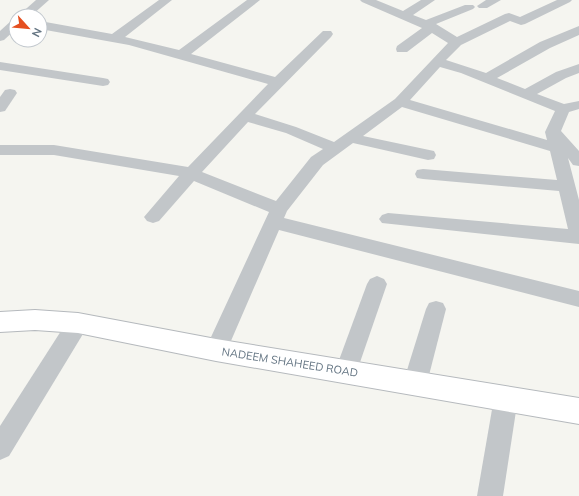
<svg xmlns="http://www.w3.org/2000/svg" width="579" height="496" font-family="Mulish,sans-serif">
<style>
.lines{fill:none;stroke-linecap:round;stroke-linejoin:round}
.major-casing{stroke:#b5b9bd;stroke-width:2}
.minor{fill:#c2c6c9;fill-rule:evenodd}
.major{fill:#fff;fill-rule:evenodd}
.labels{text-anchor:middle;stroke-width:4;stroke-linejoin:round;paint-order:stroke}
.street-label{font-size:11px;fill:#637482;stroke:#fff}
</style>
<rect width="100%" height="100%" fill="#f5f5f0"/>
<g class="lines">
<defs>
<path id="major" d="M35 310 78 313 216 339 579 398V424L216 361 78 333 35 330 0 332V312Z"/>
</defs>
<use href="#major" class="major-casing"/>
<g class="minor">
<path d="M36 0H49L31 16H18Z"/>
<path d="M159 0H172L125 37 179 50 247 0H260L191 54 275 77 323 31H331L333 34 331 37 255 114 296 127 334 142 395 99 448 43 432 33 407 52H397L396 49 397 46 422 28 362 2 360 0H376L403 11 421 0H435L413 15 426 20 465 5H473L475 7 473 9 436 24 457 37 505 14 509 13 520 17 557 0H572L570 2 525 24 521 25 510 21 461 45 446 60 486 73 540 42 579 26V35L550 48 497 78 525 89 556 72 579 64V73L566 78 537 94 564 104 579 101V109L569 112 561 131 579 151V166L573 165 568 158 579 200V244L382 223 379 219 382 215 388 213 568 229 559 191 423 179 417 178 415 174 417 170 423 169 557 180 550 151 402 107 363 136 434 151 436 155 434 159 428 160 353 143 323 165 287 211 284 218 579 291V307L279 230 224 357 216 359 208 357 205 350 269 212 194 181 159 221 153 223 147 221 144 217 179 176 54 155H0V145H54L188 167 268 84 129 45 40 29V21L112 34ZM440 67 461 73 555 111 545 132 547 140 410 100ZM248 122 286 133 323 149 311 157 276 201 202 172Z"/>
<path d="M486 0H501L487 8H479L477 6Z"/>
<path d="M16 19V29L4 40 0 41V31L12 20Z"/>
<path d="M0 62 103 78 108 79 110 82 108 85 103 86 0 70Z"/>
<path d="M10 89 15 90 17 93 5 111 0 112V97L5 90Z"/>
<path d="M377 276 384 279 387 284 357 371 354 378 346 381 338 378 335 371 367 284 370 279Z"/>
<path d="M436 301 443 303 446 309 427 383 423 390 415 393 407 390 403 383 426 309 429 303Z"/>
<path d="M78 314 86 317 89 323 86 329 9 456 0 460V426L70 317Z"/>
<path d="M506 387 514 391 518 398 503 496H477L494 398 498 391Z"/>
</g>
<use href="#major" class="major"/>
</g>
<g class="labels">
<g class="street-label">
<text transform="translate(290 362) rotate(9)" y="4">NADEEM SHAHEED ROAD</text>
</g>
</g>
<g transform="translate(28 28) rotate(117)"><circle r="19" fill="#ffffff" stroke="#c1c7cd"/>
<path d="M0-3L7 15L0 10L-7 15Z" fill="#e54f20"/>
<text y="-6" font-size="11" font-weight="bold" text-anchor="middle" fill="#637482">N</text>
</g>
</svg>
